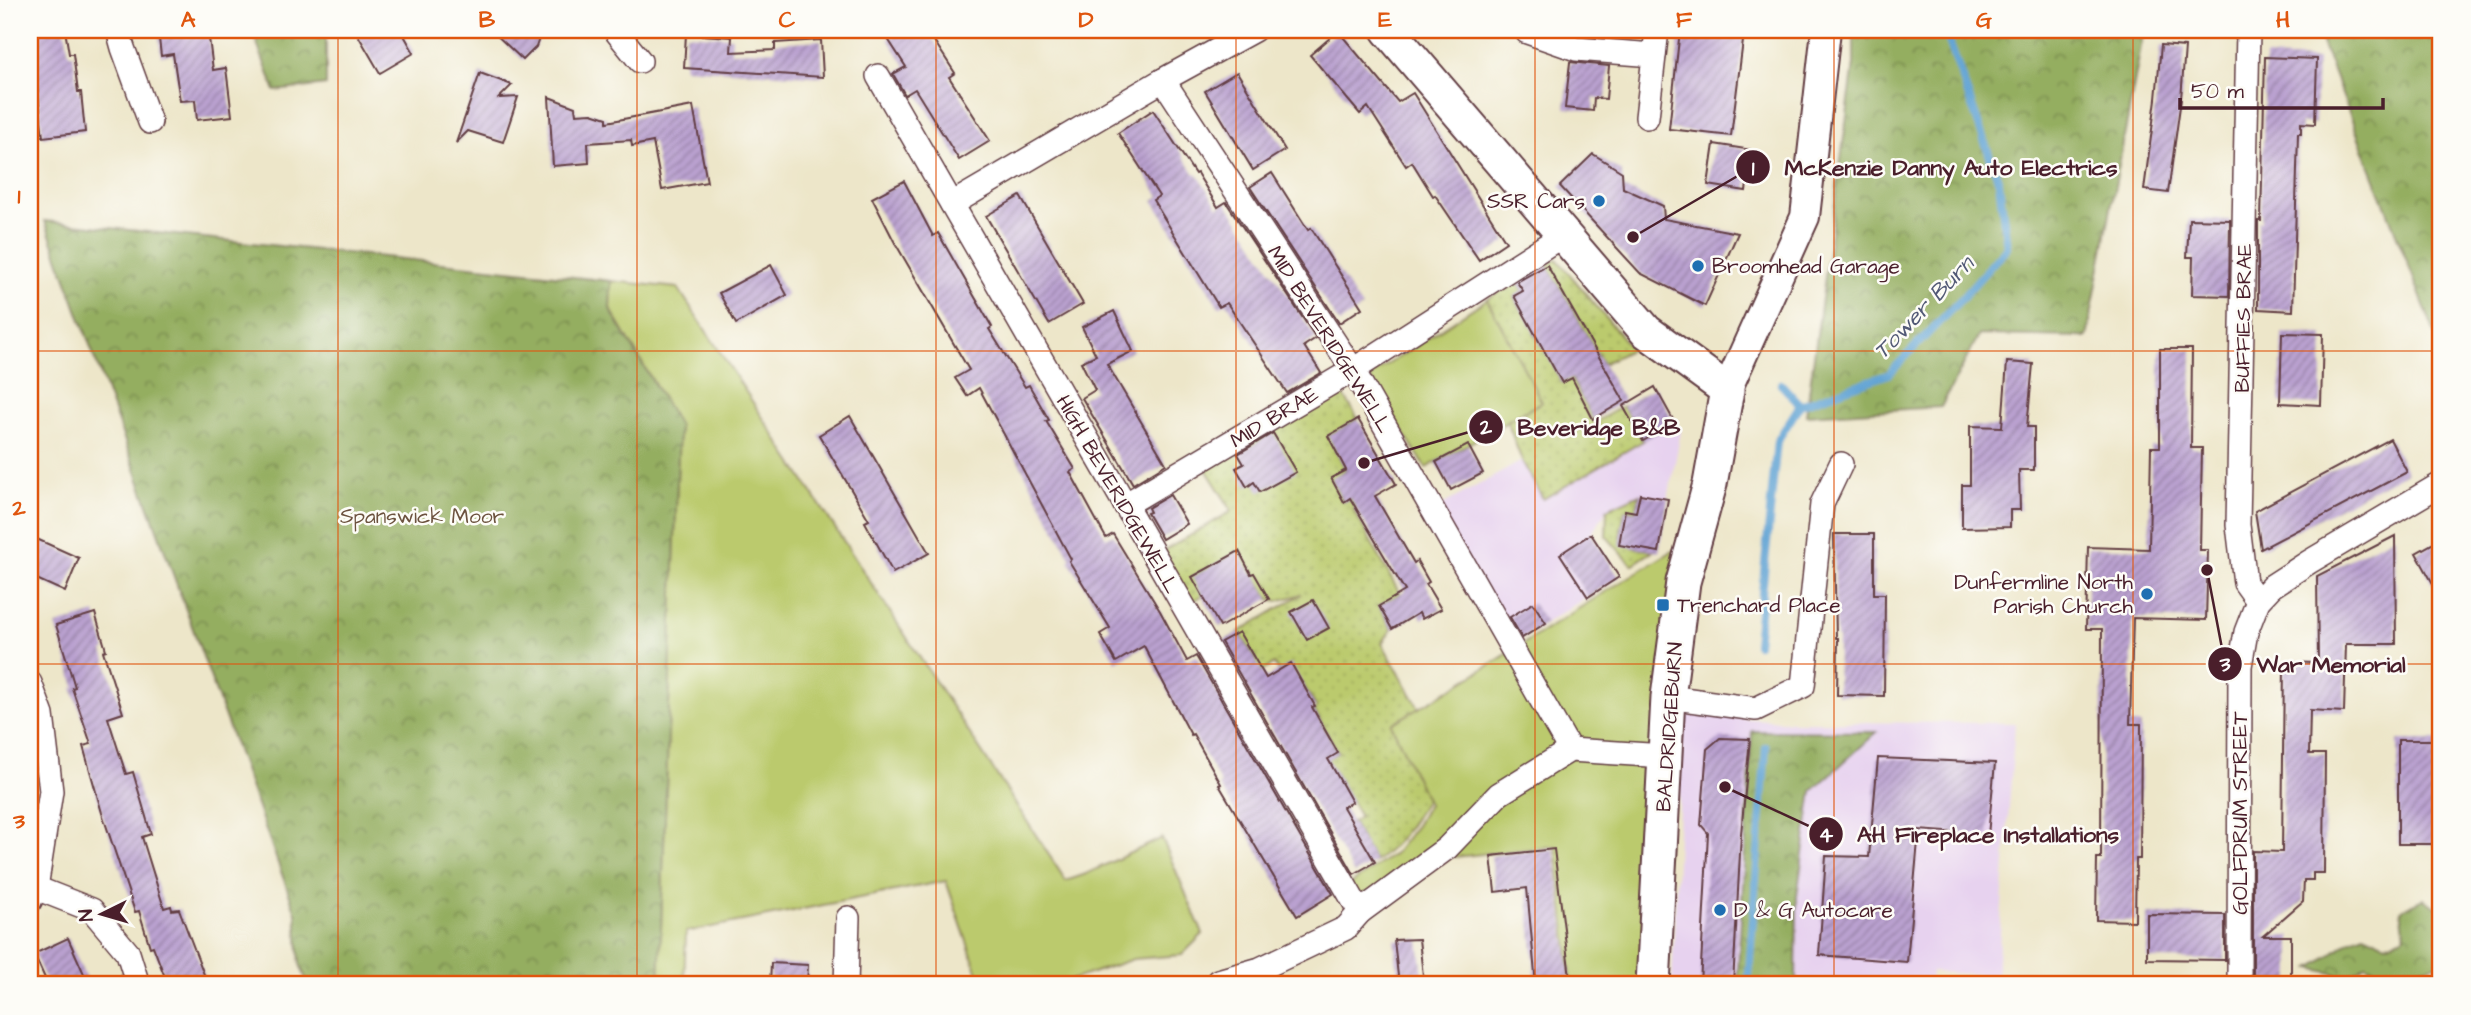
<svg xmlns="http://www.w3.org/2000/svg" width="2471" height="1015" font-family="'Architects Daughter',sans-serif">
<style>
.built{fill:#e7d2ef}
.grass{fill:#bbca6d;stroke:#82744c;stroke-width:2}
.forest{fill:url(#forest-crowns);stroke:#6f6646;stroke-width:2}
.park{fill:url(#park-dots);stroke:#82744c;stroke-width:2}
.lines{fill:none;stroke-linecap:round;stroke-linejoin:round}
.stream{stroke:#5fa2d3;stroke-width:8}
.building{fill:url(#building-hatch)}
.minor-casing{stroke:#623d43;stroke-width:26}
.tertiary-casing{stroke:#623d43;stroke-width:32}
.secondary-casing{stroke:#623d43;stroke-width:37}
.minor{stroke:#fff;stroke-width:23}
.tertiary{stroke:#fff;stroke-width:28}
.secondary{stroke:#fff;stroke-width:33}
.grid{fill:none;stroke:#e0560e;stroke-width:2;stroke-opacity:0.55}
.poi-dot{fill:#1f6fb2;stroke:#fdfcf7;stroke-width:2.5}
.labels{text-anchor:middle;stroke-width:5;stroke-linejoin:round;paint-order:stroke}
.poi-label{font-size:21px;fill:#4a1f2b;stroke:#fdfcf7;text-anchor:start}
.street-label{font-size:21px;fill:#4a1f2b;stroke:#fdfcf7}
.park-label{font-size:21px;fill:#6c523f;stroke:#fdfcf7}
.water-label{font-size:23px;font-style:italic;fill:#535a77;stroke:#fdfcf7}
.leader{fill:none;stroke:#4a1f2b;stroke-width:2.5}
.callout-dot{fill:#4a1f2b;stroke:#fdfcf7;stroke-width:2.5}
.mark-label{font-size:21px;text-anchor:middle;font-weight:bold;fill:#fff}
.callout-label{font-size:23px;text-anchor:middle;font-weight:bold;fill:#4a1f2b;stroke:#fdfcf7;stroke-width:5;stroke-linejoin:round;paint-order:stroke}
.neatline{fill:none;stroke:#e0560e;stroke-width:2.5}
.grid-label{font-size:23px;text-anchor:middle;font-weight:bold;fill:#e0560e}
</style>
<defs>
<pattern id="forest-crowns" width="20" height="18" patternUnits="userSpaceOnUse" patternTransform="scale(1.75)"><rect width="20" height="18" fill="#94ae60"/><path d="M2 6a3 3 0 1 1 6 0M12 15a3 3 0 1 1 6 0" fill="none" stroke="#7b8d4f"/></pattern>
<pattern id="park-dots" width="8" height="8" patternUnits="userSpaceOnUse" patternTransform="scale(1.75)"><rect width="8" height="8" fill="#bbca6d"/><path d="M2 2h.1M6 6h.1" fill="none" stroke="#a2ad5f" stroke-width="1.8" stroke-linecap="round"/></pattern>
<pattern id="building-hatch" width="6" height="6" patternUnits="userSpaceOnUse" patternTransform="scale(1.75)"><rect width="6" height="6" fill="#baa1d0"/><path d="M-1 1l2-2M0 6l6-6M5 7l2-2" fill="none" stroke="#9983a9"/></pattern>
</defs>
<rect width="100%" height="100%" fill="#fdfcf7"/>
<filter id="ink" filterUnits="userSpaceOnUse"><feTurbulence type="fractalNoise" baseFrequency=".0143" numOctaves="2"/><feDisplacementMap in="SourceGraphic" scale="14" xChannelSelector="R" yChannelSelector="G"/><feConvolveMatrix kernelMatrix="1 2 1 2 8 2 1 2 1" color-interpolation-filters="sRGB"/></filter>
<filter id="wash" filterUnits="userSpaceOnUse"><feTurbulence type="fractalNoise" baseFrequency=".00686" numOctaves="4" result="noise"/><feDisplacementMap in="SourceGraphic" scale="28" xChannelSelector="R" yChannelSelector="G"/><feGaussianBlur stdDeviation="1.57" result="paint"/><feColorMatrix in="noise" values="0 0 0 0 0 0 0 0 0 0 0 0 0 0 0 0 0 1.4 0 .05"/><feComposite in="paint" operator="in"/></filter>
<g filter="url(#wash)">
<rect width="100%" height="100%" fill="#ede6c9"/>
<g class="built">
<path d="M1675 423 1681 431 1668 499 1640 494 1607 509 1591 534 1619 577 1510 645 1433 510 1522 461 1543 499Z"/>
<path d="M1683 714 1795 722 2015 723 1997 975 1931 972 1929 985H1672Z"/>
</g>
<g class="grass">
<path d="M611 281 678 288 1066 881 1086 874 1162 838 1203 934 1182 955 1133 959 1057 985H982L946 881 686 932 684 985H659L679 426 610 308Z"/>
<path d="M1487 299 1542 402 1426 468 1369 377Z"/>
<path d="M1695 538 1653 985H1572L1556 846 1455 857 1447 848 1360 912 1346 887 1394 854 1417 824 1428 804 1391 724C1495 666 1592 596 1695 538Z"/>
</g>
<g class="forest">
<path d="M252 30H326V85L275 91Z"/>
<path d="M1854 30H2144L2087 337 1979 335 1941 407 1806 415 1854 64Z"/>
<path d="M2317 30H2441V349Z"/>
<path d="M45 221 611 281 610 309 679 426 659 985H308L300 964 296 913Z"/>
<path d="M1752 731 1877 732 1812 791 1797 896 1796 985H1737Z"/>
<path d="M2423 899 2441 910V963L2384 977 2366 965 2347 977 2311 968C2330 958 2344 940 2364 934L2386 944 2405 936 2401 910Z"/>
</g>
<g class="park">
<path d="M1557 259 1632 349 1603 364 1547 265Z"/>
<path d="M1517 282 1523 291 1514 297 1522 311 1531 306 1534 333 1542 347 1551 342 1562 363 1554 368 1562 383 1571 378 1595 422 1623 406 1643 441 1543 499 1522 461 1507 421 1542 402 1487 299Z"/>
<path d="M1339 387 1358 419 1329 436 1346 470 1331 479 1344 502 1360 493 1364 502 1353 509 1400 594 1379 606 1392 629 1382 643 1419 708 1391 724 1426 799C1412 824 1398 845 1375 862L1352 822 1360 817 1327 759 1338 752 1314 710 1317 708 1302 683 1289 690 1274 664 1253 677 1256 660 1239 632 1302 594 1278 601 1269 599 1250 567 1183 607 1155 556 1232 511 1204 466Z"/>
<path d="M1640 494 1636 512 1625 510 1620 537 1632 540 1631 547 1653 551 1632 565 1606 536 1607 509Z"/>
</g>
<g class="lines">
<g class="stream">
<path d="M1781 384 1800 405"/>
<path d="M1757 644 1777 441 1800 405 1889 374 1962 298 2007 247 1999 182 1945 30"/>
<path d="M1748 985 1766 747"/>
</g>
</g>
<g id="blocks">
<g class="building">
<path d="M30 30H65L69 54H73L78 92H81L85 132 43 137Z"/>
<path d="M158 30H208L213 70 226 68 232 116 197 120 195 100 180 101 173 54 161 56Z"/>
<path d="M355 30H401L414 53 380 73Z"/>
<path d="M491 30H542L536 47 523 60Z"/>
<path d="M903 30H927L955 73 949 77 990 141 959 160 915 89 905 95 893 74 906 67 888 39Z"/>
<path d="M1574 30H1613L1612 38 1579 35 1573 33Z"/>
<path d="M1680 30H1715L1744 33 1731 136 1669 129Z"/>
<path d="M1338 31 1398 102 1413 93 1506 242 1479 260 1435 195 1433 196 1412 162 1406 166 1368 107 1360 114 1310 55Z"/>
<path d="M686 34 732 37 731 52 775 50V43L821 40 823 77 684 68Z"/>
<path d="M2161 45 2185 47 2181 99 2168 193 2144 190 2156 99Z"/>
<path d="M2265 57 2317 59 2315 124 2301 123V133H2298L2293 311 2258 309V221H2261Z"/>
<path d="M1570 62 1609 66 1606 99 1594 98 1593 111 1565 108Z"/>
<path d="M1237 72 1285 150 1253 170 1205 91Z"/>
<path d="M480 73 512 85 499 98 518 97 503 142 468 131 456 143Z"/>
<path d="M549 97 575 107 576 114 592 113 607 118V122L693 106 707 182 662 190 653 142 632 146 631 140 588 143 589 163 553 166Z"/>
<path d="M1153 110 1195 174 1197 173 1218 207 1226 202 1316 338 1304 346 1321 373 1287 393 1227 303 1219 307 1153 200 1159 196 1118 133Z"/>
<path d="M1714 144 1752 150 1746 191 1708 185Z"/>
<path d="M1593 154 1622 172 1623 188 1663 206 1664 219 1738 233 1705 306 1640 273 1560 186Z"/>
<path d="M1272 173 1308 230 1311 228 1362 308 1339 323 1250 187Z"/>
<path d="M904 181 933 236 938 233 992 327 989 329 1025 387 1029 385 1049 420 1046 421 1075 469 1070 472 1106 538 1113 534 1160 611 1187 661 1196 656 1333 894 1297 916 1219 785 1221 784 1193 734 1191 735 1144 646 1116 662 1100 634 1110 628 1069 561 1071 559 979 388 967 396 955 378 969 370 894 241 872 198Z"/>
<path d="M1020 196 1083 304 1049 324 986 216Z"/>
<path d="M2189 219 2230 220 2229 296 2192 295 2193 257H2187Z"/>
<path d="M771 265 787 295 736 324 719 293Z"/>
<path d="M1547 265 1624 401 1593 419 1572 378 1562 383 1514 296 1523 291 1517 282Z"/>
<path d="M1114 311 1133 351 1107 364 1166 464 1133 484 1082 398 1095 390 1081 362 1096 355 1082 327Z"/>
<path d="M2282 333 2323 334 2321 405 2280 403Z"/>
<path d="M2160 349H2192L2191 448H2202L2200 550H2208L2206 620 2133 618 2130 724H2141L2140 859H2136L2135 921 2096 920 2097 858H2101L2102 629H2086L2088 547 2149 549 2151 447H2160Z"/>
<path d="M2007 362 2033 364 2027 427H2034V470H2019L2020 510H2010V527L1962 528V485H1970V426L2002 427Z"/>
<path d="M1655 387 1675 423 1643 441 1623 406Z"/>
<path d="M850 416 929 553 893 573 865 522 869 520 819 435Z"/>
<path d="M1358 419 1396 484 1375 496 1414 563 1417 561 1429 582 1426 584 1441 609 1422 619 1419 613 1392 629 1379 606 1405 591 1350 498 1344 502 1331 478 1346 470 1328 436Z"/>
<path d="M1273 433 1296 472 1260 492 1254 482 1247 487 1236 468 1244 464 1238 454Z"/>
<path d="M2390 439 2407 472 2261 549 2255 511Z"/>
<path d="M1468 445 1483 473 1451 490 1436 462Z"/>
<path d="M1640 494 1668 499 1659 552 1619 545 1625 510 1636 512Z"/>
<path d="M1170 495 1187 524 1162 539 1147 513 1150 512 1148 508Z"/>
<path d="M1591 534 1619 577 1588 597 1560 554Z"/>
<path d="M1834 534H1874V594H1885L1884 696 1837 695 1838 638H1836Z"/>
<path d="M30 536 79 558 65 592 30 576Z"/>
<path d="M2395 536 2396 644H2346L2344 712 2310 710 2309 754H2325L2324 873H2313V880H2304L2303 901 2263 936H2291V985H2253V851L2282 852 2284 662 2318 663 2317 576Z"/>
<path d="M2441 539V598L2416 553Z"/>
<path d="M1239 551 1251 574 1254 573 1269 599 1220 627 1192 577Z"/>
<path d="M1313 600 1329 628 1307 640 1291 612Z"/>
<path d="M1533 603 1546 623 1522 638 1510 617Z"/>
<path d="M95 613 106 650 103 651 123 713 108 718 126 774 133 772 151 834 142 837 164 908 171 906 172 910 179 909 208 985H168L153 946 150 947 139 911 135 912 102 813 83 746 91 744 72 688 75 687 56 625Z"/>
<path d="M1239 632 1266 678 1291 663 1315 706 1312 707 1338 753 1328 759 1352 802 1343 807 1375 862 1354 874 1221 642Z"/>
<path d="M1720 738 1750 739 1741 834 1733 985H1700L1708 833 1701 825 1707 749Z"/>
<path d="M2398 740H2441L2440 844H2398Z"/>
<path d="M1878 758 1995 763 1988 835 1919 830 1907 962 1819 955 1826 856 1869 857Z"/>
<path d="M1554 849 1571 985H1536L1527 888 1495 892 1491 856Z"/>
<path d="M2147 914 2225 915V960L2147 959Z"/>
<path d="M68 938 89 985H48L34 954Z"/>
<path d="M1419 939 1424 985H1399L1394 940Z"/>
<path d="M771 963 808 965 807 985H770Z"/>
</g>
</g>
</g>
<g filter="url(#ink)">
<use href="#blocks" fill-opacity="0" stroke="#623d43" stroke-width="2"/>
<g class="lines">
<defs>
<g id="minor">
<path d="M118 30 123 48 150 122"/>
<path d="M615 30 640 61"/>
<path d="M1526 30 1527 32 1576 49 1654 55"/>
<path d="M2248 30 2238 525 2245 583 2258 601"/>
<path d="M878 76 1360 912"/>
<path d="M1163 80 1353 370 1570 750"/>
<path d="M1647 117 1657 30"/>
<path d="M952 204 1163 80 1254 30"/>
<path d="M1125 505 1353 370 1563 235"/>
<path d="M30 683 42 715 51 791 36 888 30 901"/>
<path d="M1668 697 1756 709 1803 686 1822 504 1841 464"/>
<path d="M36 888 92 910 128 953 138 985"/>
<path d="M846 985 848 918"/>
<path d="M1219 985 1218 981 1260 969 1346 928 1360 912 1447 848 1499 794 1570 750 1665 756"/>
<path d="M2239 985 2240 666 2246 632 2258 601 2272 586 2309 562 2441 484"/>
</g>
<path id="tertiary" d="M1727 390 1805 217 1826 30"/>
<path id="secondary" d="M1388 30 1646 331 1727 390 1710 484 1683 582 1668 697 1653 985"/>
</defs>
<use href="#minor" class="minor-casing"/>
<use href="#tertiary" class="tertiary-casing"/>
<use href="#secondary" class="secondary-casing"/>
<use href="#minor" class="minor"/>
<use href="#tertiary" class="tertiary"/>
<use href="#secondary" class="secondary"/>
</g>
</g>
<path class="grid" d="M338 30V985M637 30V985M936 30V985M1236 30V985M1535 30V985M1834 30V985M2133 30V985M30 351H2441M30 664H2441"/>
<g class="poi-dot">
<circle cx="1599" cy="201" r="7"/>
<circle cx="1698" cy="266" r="7"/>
<circle cx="2147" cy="594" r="7"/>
<rect x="1656" y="598" width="14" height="14" rx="3.5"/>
<circle cx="1720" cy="910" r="7"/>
</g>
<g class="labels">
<g class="poi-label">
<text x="1585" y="208" text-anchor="end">SSR Cars</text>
<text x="1712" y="273">Broomhead Garage</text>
<text x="2133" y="589" text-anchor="end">Dunfermline North<tspan x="2133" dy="24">Parish Church</tspan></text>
<text x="1677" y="612">Trenchard Place</text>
<text x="1734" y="917">D &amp; G Autocare</text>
</g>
<g class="street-label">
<text transform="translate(2243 318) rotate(-89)" y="7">BUFFIES BRAE</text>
<text transform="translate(1330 339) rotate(58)" y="7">MID BEVERIDGEWELL</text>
<text transform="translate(1274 417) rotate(-31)" y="7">MID BRAE</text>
<text transform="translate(1118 494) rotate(60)" y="7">HIGH BEVERIDGEWELL</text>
<text transform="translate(1669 727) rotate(-86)" y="7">BALDRIDGEBURN</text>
<text transform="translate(2240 813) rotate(-90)" y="7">GOLFDRUM STREET</text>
</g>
<g class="park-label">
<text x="422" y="523">Spanswick Moor</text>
</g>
<g class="water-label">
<text transform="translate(1923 307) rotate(-46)" y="8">Tower Burn</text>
</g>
</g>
<path class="leader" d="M1633 237L1753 167M1364 463L1486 427M2207 570L2225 664M1725 787L1826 834"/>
<g class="callout-dot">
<circle cx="1633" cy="237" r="7"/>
<circle cx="1364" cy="463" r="7"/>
<circle cx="2207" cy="570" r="7"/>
<circle cx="1725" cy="787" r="7"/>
<circle cx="1753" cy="167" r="18"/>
<circle cx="1486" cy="427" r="18"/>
<circle cx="2225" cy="664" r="18"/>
<circle cx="1826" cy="834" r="18"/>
</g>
<g class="mark-label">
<text x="1753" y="175">1</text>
<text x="1486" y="434">2</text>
<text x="2225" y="671">3</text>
<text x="1826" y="842">4</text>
</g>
<g class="callout-label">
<text x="1951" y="175">McKenzie Danny Auto Electrics</text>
<text x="1599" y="435">Beveridge B&amp;B</text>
<text x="2331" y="672">War Memorial</text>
<text x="1988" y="842">AH Fireplace Installations</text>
</g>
<rect width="2471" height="1015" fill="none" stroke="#fdfcf7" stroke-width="77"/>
<g transform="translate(102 914) rotate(265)" stroke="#fdfcf7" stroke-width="5" paint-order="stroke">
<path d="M0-5L12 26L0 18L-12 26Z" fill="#4a1f2b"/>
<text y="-10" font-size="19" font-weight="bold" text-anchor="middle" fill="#4a1f2b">N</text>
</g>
<path d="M2180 98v10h203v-10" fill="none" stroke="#4a1f2b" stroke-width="3.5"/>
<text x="2191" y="98" font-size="21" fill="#4a1f2b" stroke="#fdfcf7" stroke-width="5" paint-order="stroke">50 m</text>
<rect x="38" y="38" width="2394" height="938" class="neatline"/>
<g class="grid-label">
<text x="188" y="27">A</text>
<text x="487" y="27">B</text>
<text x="787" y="27">C</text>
<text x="1086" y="27">D</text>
<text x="1385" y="27">E</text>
<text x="1684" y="27">F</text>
<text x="1984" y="27">G</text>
<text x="2283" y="27">H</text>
<text x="19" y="203">1</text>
<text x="19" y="515">2</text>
<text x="19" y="828">3</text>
</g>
</svg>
